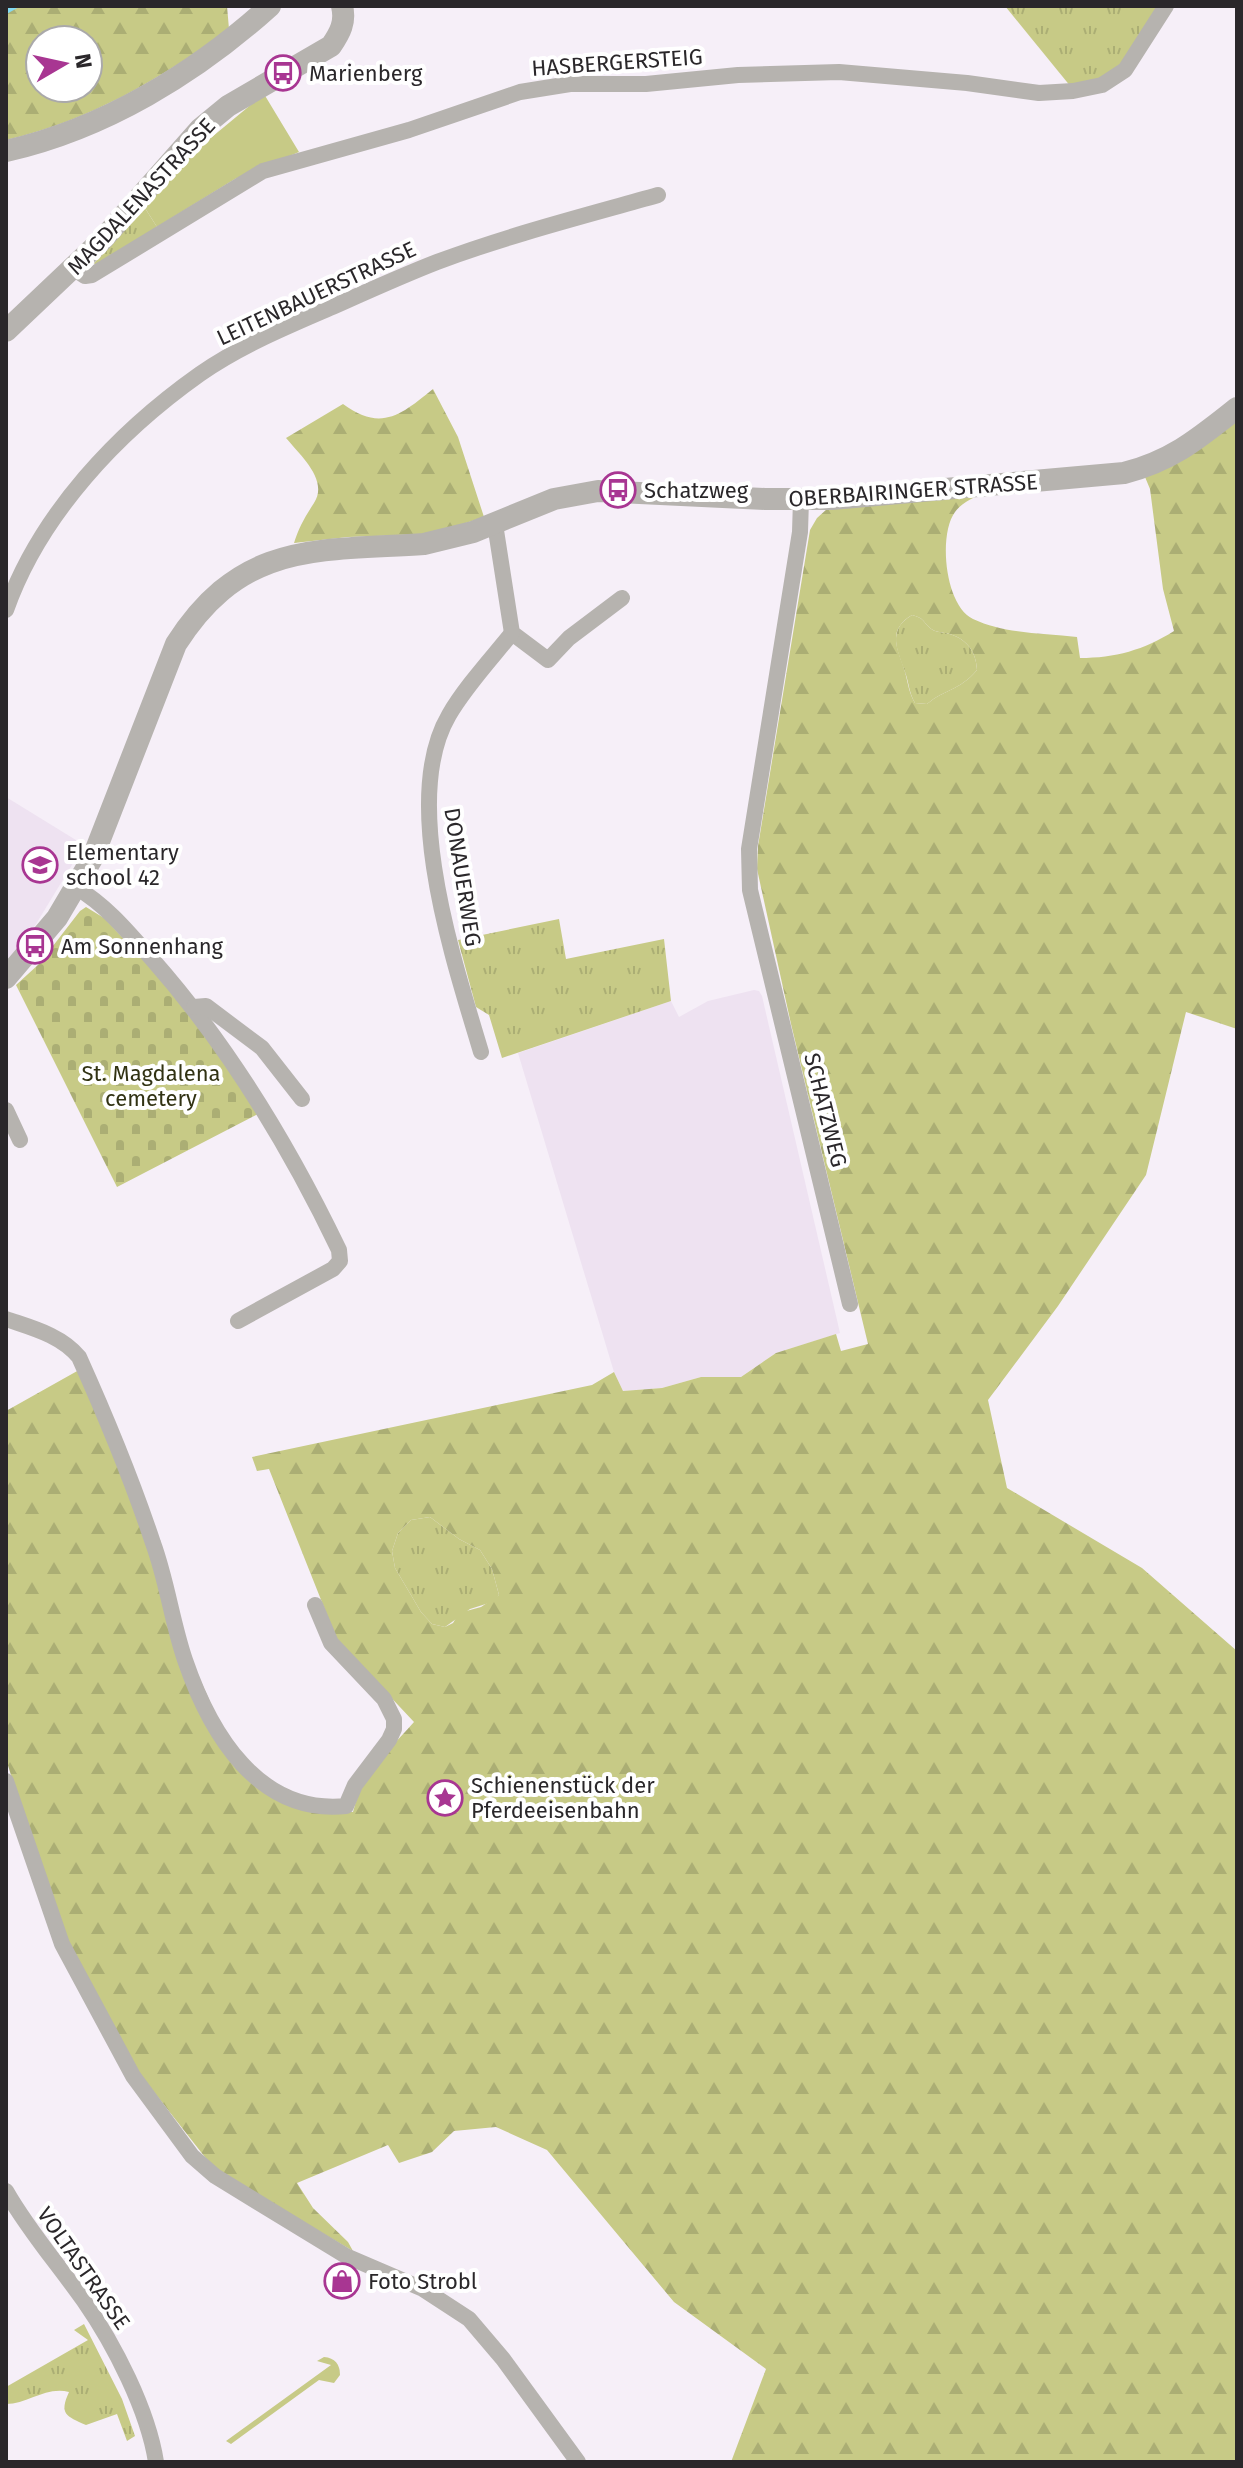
<svg xmlns="http://www.w3.org/2000/svg" width="1243" height="2468" font-family="'Fira Sans',sans-serif">
<style>
.built{fill:#eee2f1}
.grass{fill:url(#grass-tufts)}
.forest{fill:url(#forest-firs);fill-rule:evenodd}
.cemetery{fill:url(#cemetery-stones)}
.garden{fill:#c7ca86}
.lines{fill:none;stroke-linecap:round;stroke-linejoin:round}
.stream{stroke:#83daf3;stroke-width:6}
.minor{stroke:#b6b3af;stroke-width:16}
.tertiary{stroke:#b6b3af;stroke-width:22}
.labels{text-anchor:middle;stroke-width:8;stroke-linejoin:round;paint-order:stroke}
.street-label{font-size:22px;fill:#2a272a;stroke:#fff}
.poi-label{font-size:22px;fill:#2a272a;stroke:#fff;text-anchor:start}
.park-label{font-size:22px;fill:#313213;stroke:#fff}
</style>
<defs>
<pattern id="grass-tufts" width="24" height="20" patternUnits="userSpaceOnUse" patternTransform="scale(2)"><rect width="24" height="20" fill="#c7ca86"/><path d="M3 7l-1-3M5 7V3M7 7l1-3M15 17l-1-3M17 17v-4M19 17l1-3" fill="none" stroke="#abae74"/></pattern>
<pattern id="forest-firs" width="22" height="20" patternUnits="userSpaceOnUse" patternTransform="scale(2)"><rect width="22" height="20" fill="#c7ca86"/><path d="M5 1l3.5 6h-7zM16 11l3.5 6h-7z" fill="#abae74"/></pattern>
<pattern id="cemetery-stones" width="16" height="16" patternUnits="userSpaceOnUse" patternTransform="scale(2)"><rect width="16" height="16" fill="#c7ca86"/><path d="M2 7V4a2 2 0 0 1 4 0v3zM10 15v-3a2 2 0 0 1 4 0v3z" fill="#abae74"/></pattern>
</defs>
<rect width="100%" height="100%" fill="#f6eff8"/>
<g class="built">
<path d="M6 797 84 845 33 929 6 961Z"/>
<path d="M754 990 759 991 762 996 840 1333 776 1353 741 1377H701L662 1388 623 1391 614 1372 518 1053 671 1001 679 1017 708 1001Z"/>
</g>
<g class="grass">
<path d="M1005 6H1158L1141 40 1113 74 1071 87Z"/>
<path d="M145 208 157 227 96 266 94 263Z"/>
<path d="M912 615C927 619 922 623 933 630 934 631 944 633 946 633 966 638 976 650 977 670 959 691 945 689 927 704L915 703C909 693 909 683 905 672 898 651 886 630 912 615Z"/>
<path d="M559 919 566 959 664 939 671 1001 502 1058 489 1015 476 1007 458 940Z"/>
<path d="M430 1517 459 1539 480 1550 492 1569 499 1595 492 1602 470 1609 445 1627 432 1624 421 1612 395 1568 392 1551 398 1533 411 1520Z"/>
<path d="M84 2324 122 2399 135 2436 127 2441 117 2414 86 2425C66 2416 59 2414 69 2392 46 2386 28 2404 6 2404V2387L88 2340 74 2330Z"/>
<path d="M324 2357C335 2358 340 2364 340 2375L334 2383 319 2380 231 2444 226 2441 331 2365 317 2361Z"/>
</g>
<g class="forest">
<path d="M6 6H227L229 29C161 79 89 121 6 140ZM40 40H88V88H40Z"/>
<path d="M433 389 458 437 484 517 433 534 348 537 294 543C299 527 305 517 314 503 329 480 300 455 286 438L343 404C381 432 401 415 433 389Z"/>
<path d="M1237 417V1029L1186 1012 1146 1175 1058 1306 988 1400 1007 1488 1142 1568 1237 1651V2462H731L766 2369 674 2302 547 2150 496 2127 454 2131 432 2152 399 2163 388 2145 297 2183 313 2208 348 2242 353 2251 215 2170 136 2069 75 1959 31 1840 6 1759V1411L79 1370 143 1530 165 1601 241 1771 325 1812H353C362 1774 389 1750 414 1722L337 1640 269 1469 257 1471 252 1457 592 1385 614 1372 623 1391 662 1388 701 1377H741L776 1353 836 1334 841 1351 868 1344 791 1024 757 869 758 846 810 530 817 518 827 509 986 492C975 497 962 502 955 512 938 535 945 606 973 619 1005 634 1043 633 1077 637L1080 658C1115 658 1144 650 1174 631L1163 589 1150 489 1145 477ZM912 615C927 619 922 623 933 630 934 631 944 633 946 633 966 638 976 650 977 670 959 691 945 689 927 704L915 703C909 693 908 683 905 672 899 651 885 631 912 615ZM430 1517 459 1539 480 1550 492 1569 499 1595 481 1607 459 1613 453 1623 445 1627 432 1624 421 1612 395 1568 392 1551 398 1533 411 1520Z"/>
</g>
<path class="cemetery" d="M86 907 104 918 147 963 211 1041 258 1114 117 1187 16 985 39 964 80 911Z"/>
<path class="garden" d="M264 94 299 152 235 179 157 227 145 208 189 156Z"/>
<g class="lines">
<path class="stream" d="M6 11 15 6"/>
<g class="minor">
<path d="M73 268 85 276 92 275 263 171 409 130 520 92 570 84H646L738 75 839 72 967 83 1039 93 1073 91 1102 85 1125 70 1166 6"/>
<path d="M801 500 800 532 749 849 750 890 850 1304"/>
<path d="M495 524 512 633 548 660 569 638 622 598"/>
<path d="M6 610C40 514 118 432 200 374 240 346 286 327 330 308 366 292 401 276 437 262 509 235 584 216 658 195"/>
<path d="M77 888C107 906 129 933 152 959 228 1045 289 1146 339 1250L340 1261 333 1269 238 1321"/>
<path d="M194 1007 206 1006 262 1048 302 1099"/>
<path d="M481 1052C455 964 399 800 449 715 465 687 492 658 512 633"/>
<path d="M6 1110 20 1140"/>
<path d="M6 1319C32 1328 61 1335 79 1357 106 1417 132 1480 153 1543 167 1581 172 1622 185 1660 210 1733 258 1815 346 1806L355 1785 389 1740 394 1729V1719L384 1699 331 1643 315 1605"/>
<path d="M6 1781 62 1944 133 2076 192 2156 215 2176 346 2256 423 2289 469 2319 503 2359 578 2462"/>
<path d="M6 2191C28 2230 58 2264 84 2301 114 2344 148 2410 156 2462"/>
</g>
<g class="tertiary">
<path d="M6 151C104 129 196 73 270 6"/>
<path d="M6 331 103 239 200 129 228 106 331 46C340 33 346 22 342 6"/>
<path d="M6 978 57 918 93 857 176 644C242 541 316 551 424 544L473 532 554 499 598 491 765 499H832L1124 473C1172 461 1199 438 1237 408"/>
</g>
</g>
<defs>
<symbol id="bus-ring" viewBox="-11 -11 22 22"><circle r="9.5" fill="#fff" stroke="#a83692" stroke-width="1.5"/><path d="M-5-6H5V4H4V6H2V4H-2V6H-4V4H-5ZM-3.5-4V0h7V-4ZM-3.5 1.2v1.5H-2V1.2ZM2 1.2v1.5H3.5V1.2Z" fill="#a83692"/></symbol>
<symbol id="school-ring" viewBox="-11 -11 22 22"><circle r="9.5" fill="#fff" stroke="#a83692" stroke-width="1.5"/><path d="M0-5L7-2L0 1L-7-2ZM-4 1L0 2.5L4 1V4Q0 6-4 4Z" fill="#a83692"/></symbol>
<symbol id="sight-ring" viewBox="-11 -11 22 22"><circle r="9.5" fill="#fff" stroke="#a83692" stroke-width="1.5"/><path d="M0-6L1.8-2.2L6-1.7L2.9 1.2L3.7 5.4L0 3.3L-3.7 5.4L-2.9 1.2L-6-1.7L-1.8-2.2Z" fill="#a83692"/></symbol>
<symbol id="shop-ring" viewBox="-11 -11 22 22"><circle r="9.5" fill="#fff" stroke="#a83692" stroke-width="1.5"/><path d="M-5-2.5h2.3a2.7 3.5 0 0 1 5.4 0H5L5.5 6h-11ZM-1.5-2.5h3a1.5 2.3 0 0 0-3 0Z" fill="#a83692"/></symbol>
</defs>
<g fill-rule="evenodd">
<use href="#bus-ring" x="263" y="53" width="40" height="40"/>
<use href="#bus-ring" x="598" y="470" width="40" height="40"/>
<use href="#school-ring" x="20" y="845" width="40" height="40"/>
<use href="#bus-ring" x="15" y="926" width="40" height="40"/>
<use href="#sight-ring" x="425" y="1778" width="40" height="40"/>
<use href="#shop-ring" x="322" y="2261" width="40" height="40"/>
</g>
<g class="labels">
<g class="street-label">
<text transform="translate(617 62) rotate(-4)" y="8">HASBERGERSTEIG</text>
<text transform="translate(141 196) rotate(-47)" y="8">MAGDALENASTRASSE</text>
<text transform="translate(316 293) rotate(-25)" y="8">LEITENBAUERSTRASSE</text>
<text transform="translate(913 490) rotate(-4)" y="8">OBERBAIRINGER STRASSE</text>
<text transform="translate(463 877) rotate(81)" y="8">DONAUERWEG</text>
<text transform="translate(826 1110) rotate(76)" y="8">SCHATZWEG</text>
<text transform="translate(84 2268) rotate(55)" y="8">VOLTASTRASSE</text>
</g>
<g class="poi-label">
<text x="309" y="81">Marienberg</text>
<text x="644" y="498">Schatzweg</text>
<text x="66" y="860">Elementary<tspan x="66" dy="25">school 42</tspan></text>
<text x="61" y="954">Am Sonnenhang</text>
<text x="471" y="1793">Schienenstück der<tspan x="471" dy="25">Pferdeeisenbahn</tspan></text>
<text x="368" y="2289">Foto Strobl</text>
</g>
<g class="park-label">
<text x="151" y="1081">St. Magdalena<tspan x="151" dy="25">cemetery</tspan></text>
</g>
</g>
<rect width="1243" height="2468" fill="none" stroke="#2a272a" stroke-width="16"/>
<g transform="translate(64 64) rotate(81)"><circle r="38" fill="#ffffff" stroke="#aaa9aa" stroke-width="2"/>
<path d="M0-6L14 30L0 20L-14 30Z" fill="#a83692"/>
<text y="-12" font-size="22" font-weight="bold" text-anchor="middle" fill="#2a272a">N</text>
</g>
</svg>
